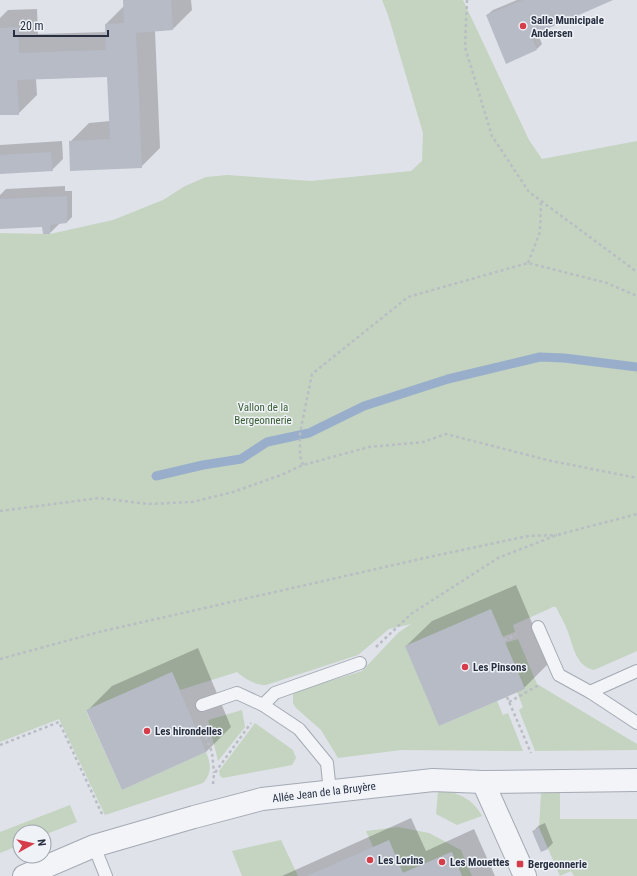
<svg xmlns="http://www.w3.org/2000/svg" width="637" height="876" font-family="'Roboto Condensed',sans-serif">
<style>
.green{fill:#c4d4c0}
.shadow{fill:#0003}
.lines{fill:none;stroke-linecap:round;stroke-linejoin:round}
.stream{stroke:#98aecb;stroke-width:9}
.building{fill:#b6bbc6}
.service-casing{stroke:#a4a9b3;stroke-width:14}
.minor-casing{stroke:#a4a9b3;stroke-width:24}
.path{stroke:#b9bdc4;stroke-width:2.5;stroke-dasharray:3 3;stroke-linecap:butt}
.service{stroke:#f2f4f7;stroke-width:12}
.minor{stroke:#f2f4f7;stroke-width:22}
.poi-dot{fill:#d63d4b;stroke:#eff2f7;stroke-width:1.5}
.labels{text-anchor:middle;stroke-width:3;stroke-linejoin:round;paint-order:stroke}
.poi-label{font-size:11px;font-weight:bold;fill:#272f41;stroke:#eff2f7;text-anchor:start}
.park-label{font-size:11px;fill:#395e33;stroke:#eff2f7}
.street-label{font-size:11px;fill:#272f41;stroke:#eff2f7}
</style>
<rect width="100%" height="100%" fill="#dfe2e9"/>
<g class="green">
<path d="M382 0H463L529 140 542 159 637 141V651L594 670C574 666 573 642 566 627 563 620 559 614 556 607H552L551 608 513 625 515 632 502 637 439 726 497 701 503 715 508 713 523 751 401 750 338 758 321 730 296 708 293 703V692L362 671 398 633 411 624 389 629 358 655 266 685C255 685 245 679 237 672L180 690 172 672 86 711 122 790 206 752C211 764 212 773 203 783L105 815 59 719 0 742V233L50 234 113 220 163 200 185 186 206 177 227 175 311 181 411 171 422 161 423 133 388 15Z"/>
<path d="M518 639 537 684 637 744V750L535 751 519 710 523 707 517 692 525 689 505 643Z"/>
<path d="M242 710 245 727 218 761 208 720Z"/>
<path d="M255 723 293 750 296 758 292 765 223 778 220 776 219 771Z"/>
<path d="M438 791C457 791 473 799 482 816L457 825 436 814Z"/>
<path d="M541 792H560V819H637V876H574L571 871 560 876 539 828Z"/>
<path d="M70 805 77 822 44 835V832H20V845L0 853V832Z"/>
<path d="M398 827 429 833 461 850 472 876H462L451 852 403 873 373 847 366 831Z"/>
<path d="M281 840 298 876H242L232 851Z"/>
</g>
<g class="shadow">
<path d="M124 0H191L192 10 173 29 155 31 160 148 141 167 70 142 89 123 110 121 108 76 36 79 37 95 18 114H0V18L8 10 37 9 38 34 106 32V24L124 6Z"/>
<path d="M517 0H610L537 32 542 44 537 49 487 15 493 10Z"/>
<path d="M62 141 63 159 52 170 0 173V145Z"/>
<path d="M65 186V191H72V217L67 222 60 223 50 233 43 226 0 228V195L6 189Z"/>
<path d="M516 585 549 663 524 688 406 646 432 621Z"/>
<path d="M198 648 231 727 206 752 87 711 112 686Z"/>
<path d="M411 818 426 851 474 829 495 876H282Z"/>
<path d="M545 823 553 843 548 848 541 851 533 832 538 826Z"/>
</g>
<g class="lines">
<path class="stream" d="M156 476 203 465 241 459 267 442 309 433 364 406 448 379 540 357 564 358 637 367"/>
</g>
<g class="building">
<path d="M123 0H171L173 30 136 33 142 168 70 171 69 141 110 139 107 77 17 80 19 115H0V28L18 27 19 53 106 50 105 24 124 23Z"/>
<path d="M523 0H613L531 36 537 50 506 64 486 15Z"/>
<path d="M51 152 53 171 0 174V155Z"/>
<path d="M67 196V223L50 225V234H43L42 227 0 229V199Z"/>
<path d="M491 609 525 689 439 726 405 646Z"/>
<path d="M172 672 206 752 122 790 86 710Z"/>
<path d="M539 828 548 849 541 852 532 831Z"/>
<path d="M389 840 403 873 452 852 462 876H307Z"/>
</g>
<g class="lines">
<defs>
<g id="service">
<path d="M538 627 559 675 590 692 637 723"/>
<path d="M590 692 637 671"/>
<path d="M202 705 237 693 263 705 299 729 327 763 330 792"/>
<path d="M263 705 275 693 360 663"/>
<path d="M94 846 106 876"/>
</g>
<g id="minor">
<path d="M483 782 525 876"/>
<path d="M24 876 94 846 194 817 262 799 433 780 483 782 637 780"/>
</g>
</defs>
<use href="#service" class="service-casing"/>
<use href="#minor" class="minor-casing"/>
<g class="path">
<path d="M467 0 465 47 492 136 529 192 637 272"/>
<path d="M528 263 540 232 541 200"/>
<path d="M303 465 300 456V433L312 374 408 297 528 263 607 283 637 296"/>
<path d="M0 511 99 498 148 504 192 502 233 492 281 475 303 465 369 447 423 442 446 434 547 460 637 478"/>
<path d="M504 640 516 635"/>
<path d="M376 647 411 614 498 558 557 535 637 514"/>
<path d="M0 659 99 632 429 557 528 536 557 535"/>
<path d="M507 697 531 753"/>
<path d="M509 702 539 685"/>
<path d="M201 726 212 752 214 773"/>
<path d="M0 745 59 722 102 814"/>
<path d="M213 784 214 774 251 723"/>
</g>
<use href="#service" class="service"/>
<use href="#minor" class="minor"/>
</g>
<g class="poi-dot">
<circle cx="523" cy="26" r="4"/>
<circle cx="465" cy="667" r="4"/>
<circle cx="147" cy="731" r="4"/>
<circle cx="370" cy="860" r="4"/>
<circle cx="442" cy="862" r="4"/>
<rect x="516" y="860" width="8" height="8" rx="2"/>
</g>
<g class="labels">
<g class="poi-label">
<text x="531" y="24">Salle Municipale<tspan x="531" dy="13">Andersen</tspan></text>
<text x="473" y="671">Les Pinsons</text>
<text x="155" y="735">Les hirondelles</text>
<text x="378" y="864">Les Lorins</text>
<text x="450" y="866">Les Mouettes</text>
<text x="528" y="868">Bergeonnerie</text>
</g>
<g class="park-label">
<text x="263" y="411">Vallon de la<tspan x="263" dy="13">Bergeonnerie</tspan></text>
</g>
<g class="street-label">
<text transform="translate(324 792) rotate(-7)" y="4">Allée Jean de la Bruyère</text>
</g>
</g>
<g transform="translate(32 844) rotate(82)"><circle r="19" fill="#eff2f7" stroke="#9fa4ae"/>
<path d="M0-3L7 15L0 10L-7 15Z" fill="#d63d4b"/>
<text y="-6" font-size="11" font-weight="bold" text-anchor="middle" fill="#272f41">N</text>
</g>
<path d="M14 30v6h94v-6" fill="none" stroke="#272f41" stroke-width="2"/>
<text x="20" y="30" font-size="12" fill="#272f41" stroke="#eff2f7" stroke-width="3" paint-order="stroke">20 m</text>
</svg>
